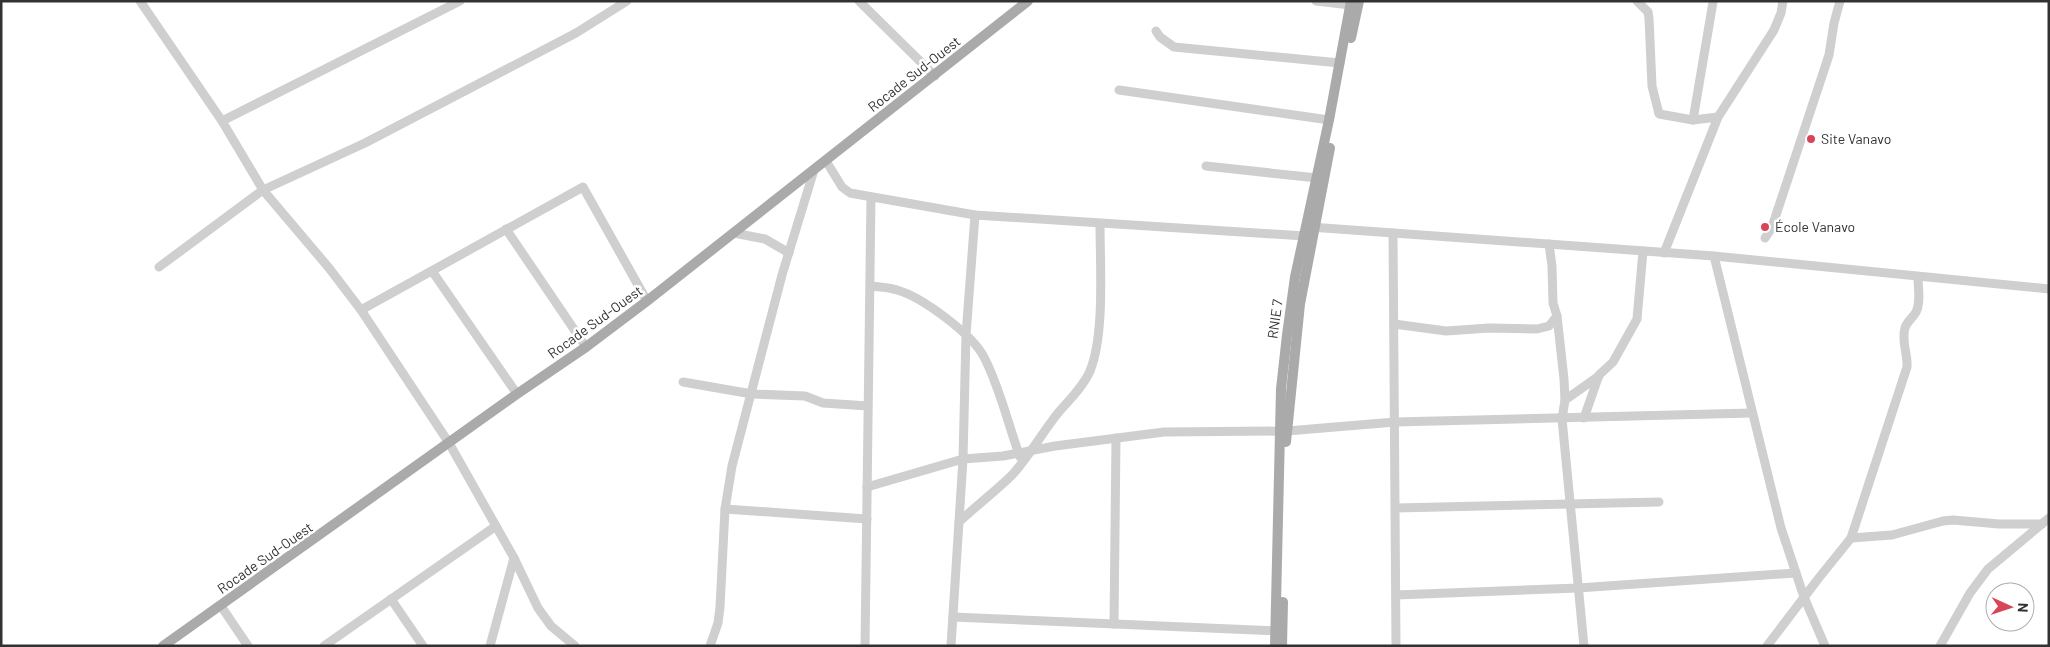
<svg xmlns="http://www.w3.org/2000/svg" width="2050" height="647" font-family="Barlow,sans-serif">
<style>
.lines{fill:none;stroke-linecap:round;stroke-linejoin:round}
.minor{stroke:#cfcfcf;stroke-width:9}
.major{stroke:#aaa;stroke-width:10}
.poi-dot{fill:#d84557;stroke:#fff;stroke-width:2}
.labels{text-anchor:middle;stroke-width:5;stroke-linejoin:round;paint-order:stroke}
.street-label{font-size:14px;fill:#323232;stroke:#fff}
.poi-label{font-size:14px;fill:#323232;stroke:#fff;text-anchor:start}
</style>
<rect width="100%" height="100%" fill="#fff"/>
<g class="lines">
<g class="minor">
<path d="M140 1 222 121 263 190 329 268 361 310 449 443 514 558 538 608 551 626 575 646"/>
<path d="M859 1 935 76"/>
<path d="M1316 1 1351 5"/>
<path d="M1637 1 1648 12 1649 18 1652 86 1659 114 1693 120 1718 117"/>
<path d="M1156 31 1160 37 1174 47 1340 63"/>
<path d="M1119 90 1329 120"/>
<path d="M1693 120 1713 2"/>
<path d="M222 121 460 1"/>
<path d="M826 161 842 187 850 193 975 215 1305 236"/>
<path d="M1206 166 1317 178"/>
<path d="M1310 227 1714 256 2049 289"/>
<path d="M506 229 586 347"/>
<path d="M734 233 765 239 789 253"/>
<path d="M1393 233 1396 646"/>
<path d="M1765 238 1771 229 1775 218 1829 55 1834 23 1840 1"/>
<path d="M1549 244 1552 266 1553 303 1557 316 1564 379 1565 400 1562 419 1584 646"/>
<path d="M1664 253 1718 117 1774 30 1781 13 1783 1"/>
<path d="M1714 256 1781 528 1804 597 1825 646"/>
<path d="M159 267 263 190 365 143 576 33 627 1"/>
<path d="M432 271 517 394"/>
<path d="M871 286C879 287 889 287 897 290 922 297 972 334 984 357 1000 388 1008 424 1020 457"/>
<path d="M361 310 583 187 647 301"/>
<path d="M1394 324 1446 331 1489 328 1537 329 1549 326 1557 316"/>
<path d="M683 382 752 394 805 396 823 403 868 406"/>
<path d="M1565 400 1599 376"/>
<path d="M1584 418 1599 375 1613 362 1637 319 1643 251"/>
<path d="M867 487 963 459 1003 456 1055 446 1164 432 1287 431 1395 422 1752 413"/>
<path d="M1396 508 1659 502"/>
<path d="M725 509 867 519"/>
<path d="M959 522C976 506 996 491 1013 474 1030 455 1042 433 1058 413 1069 400 1083 387 1090 371 1105 334 1100 265 1100 224"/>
<path d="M1851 538 1892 535 1943 521 1953 520 1999 524H2042"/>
<path d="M1396 595 1578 588 1796 573"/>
<path d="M391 599 423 646"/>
<path d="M221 606 248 646"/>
<path d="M953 617 1275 631"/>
<path d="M1114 624 1116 438"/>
<path d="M324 646 496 526"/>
<path d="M490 646 514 558"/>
<path d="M710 646 718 623 720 607 725 509 732 466 782 275 814 170"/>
<path d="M865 646 871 197"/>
<path d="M951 646 963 459 966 335 975 215"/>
<path d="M1767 646 1818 579 1851 538 1907 367C1908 354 1901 341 1905 328 1907 321 1913 318 1916 312 1921 303 1918 287 1918 277"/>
<path d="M1940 646 1970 593 1988 569 2049 518"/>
</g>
<g class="major">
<path d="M1351 38 1359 1"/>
<path d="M1286 442 1300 304 1330 148"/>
<path d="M163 646 517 394 586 347 647 301 1028 1"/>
<path d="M1275 646 1281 389 1287 335 1295 277 1329 120 1351 1"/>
<path d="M1282 646 1283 602"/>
</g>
</g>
<g class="poi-dot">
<circle cx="1811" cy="139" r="5"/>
<circle cx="1765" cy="227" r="5"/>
</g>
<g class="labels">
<g class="street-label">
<text transform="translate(914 74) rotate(-38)" y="5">Rocade Sud-Ouest</text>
<text transform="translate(1275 319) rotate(-82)" y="5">RNIE 7</text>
<text transform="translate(595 322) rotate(-36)" y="5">Rocade Sud-Ouest</text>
<text transform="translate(265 558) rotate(-35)" y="5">Rocade Sud-Ouest</text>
</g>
<g class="poi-label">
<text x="1821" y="144">Site Vanavo</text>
<text x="1775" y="232">École Vanavo</text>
</g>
</g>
<rect width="2050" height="647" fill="none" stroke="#323232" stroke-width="5"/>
<g transform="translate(2010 607) rotate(93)"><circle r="24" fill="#ffffff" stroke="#adadad"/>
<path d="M0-4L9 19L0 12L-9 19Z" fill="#d84557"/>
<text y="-8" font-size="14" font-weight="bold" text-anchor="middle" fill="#323232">N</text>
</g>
</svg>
